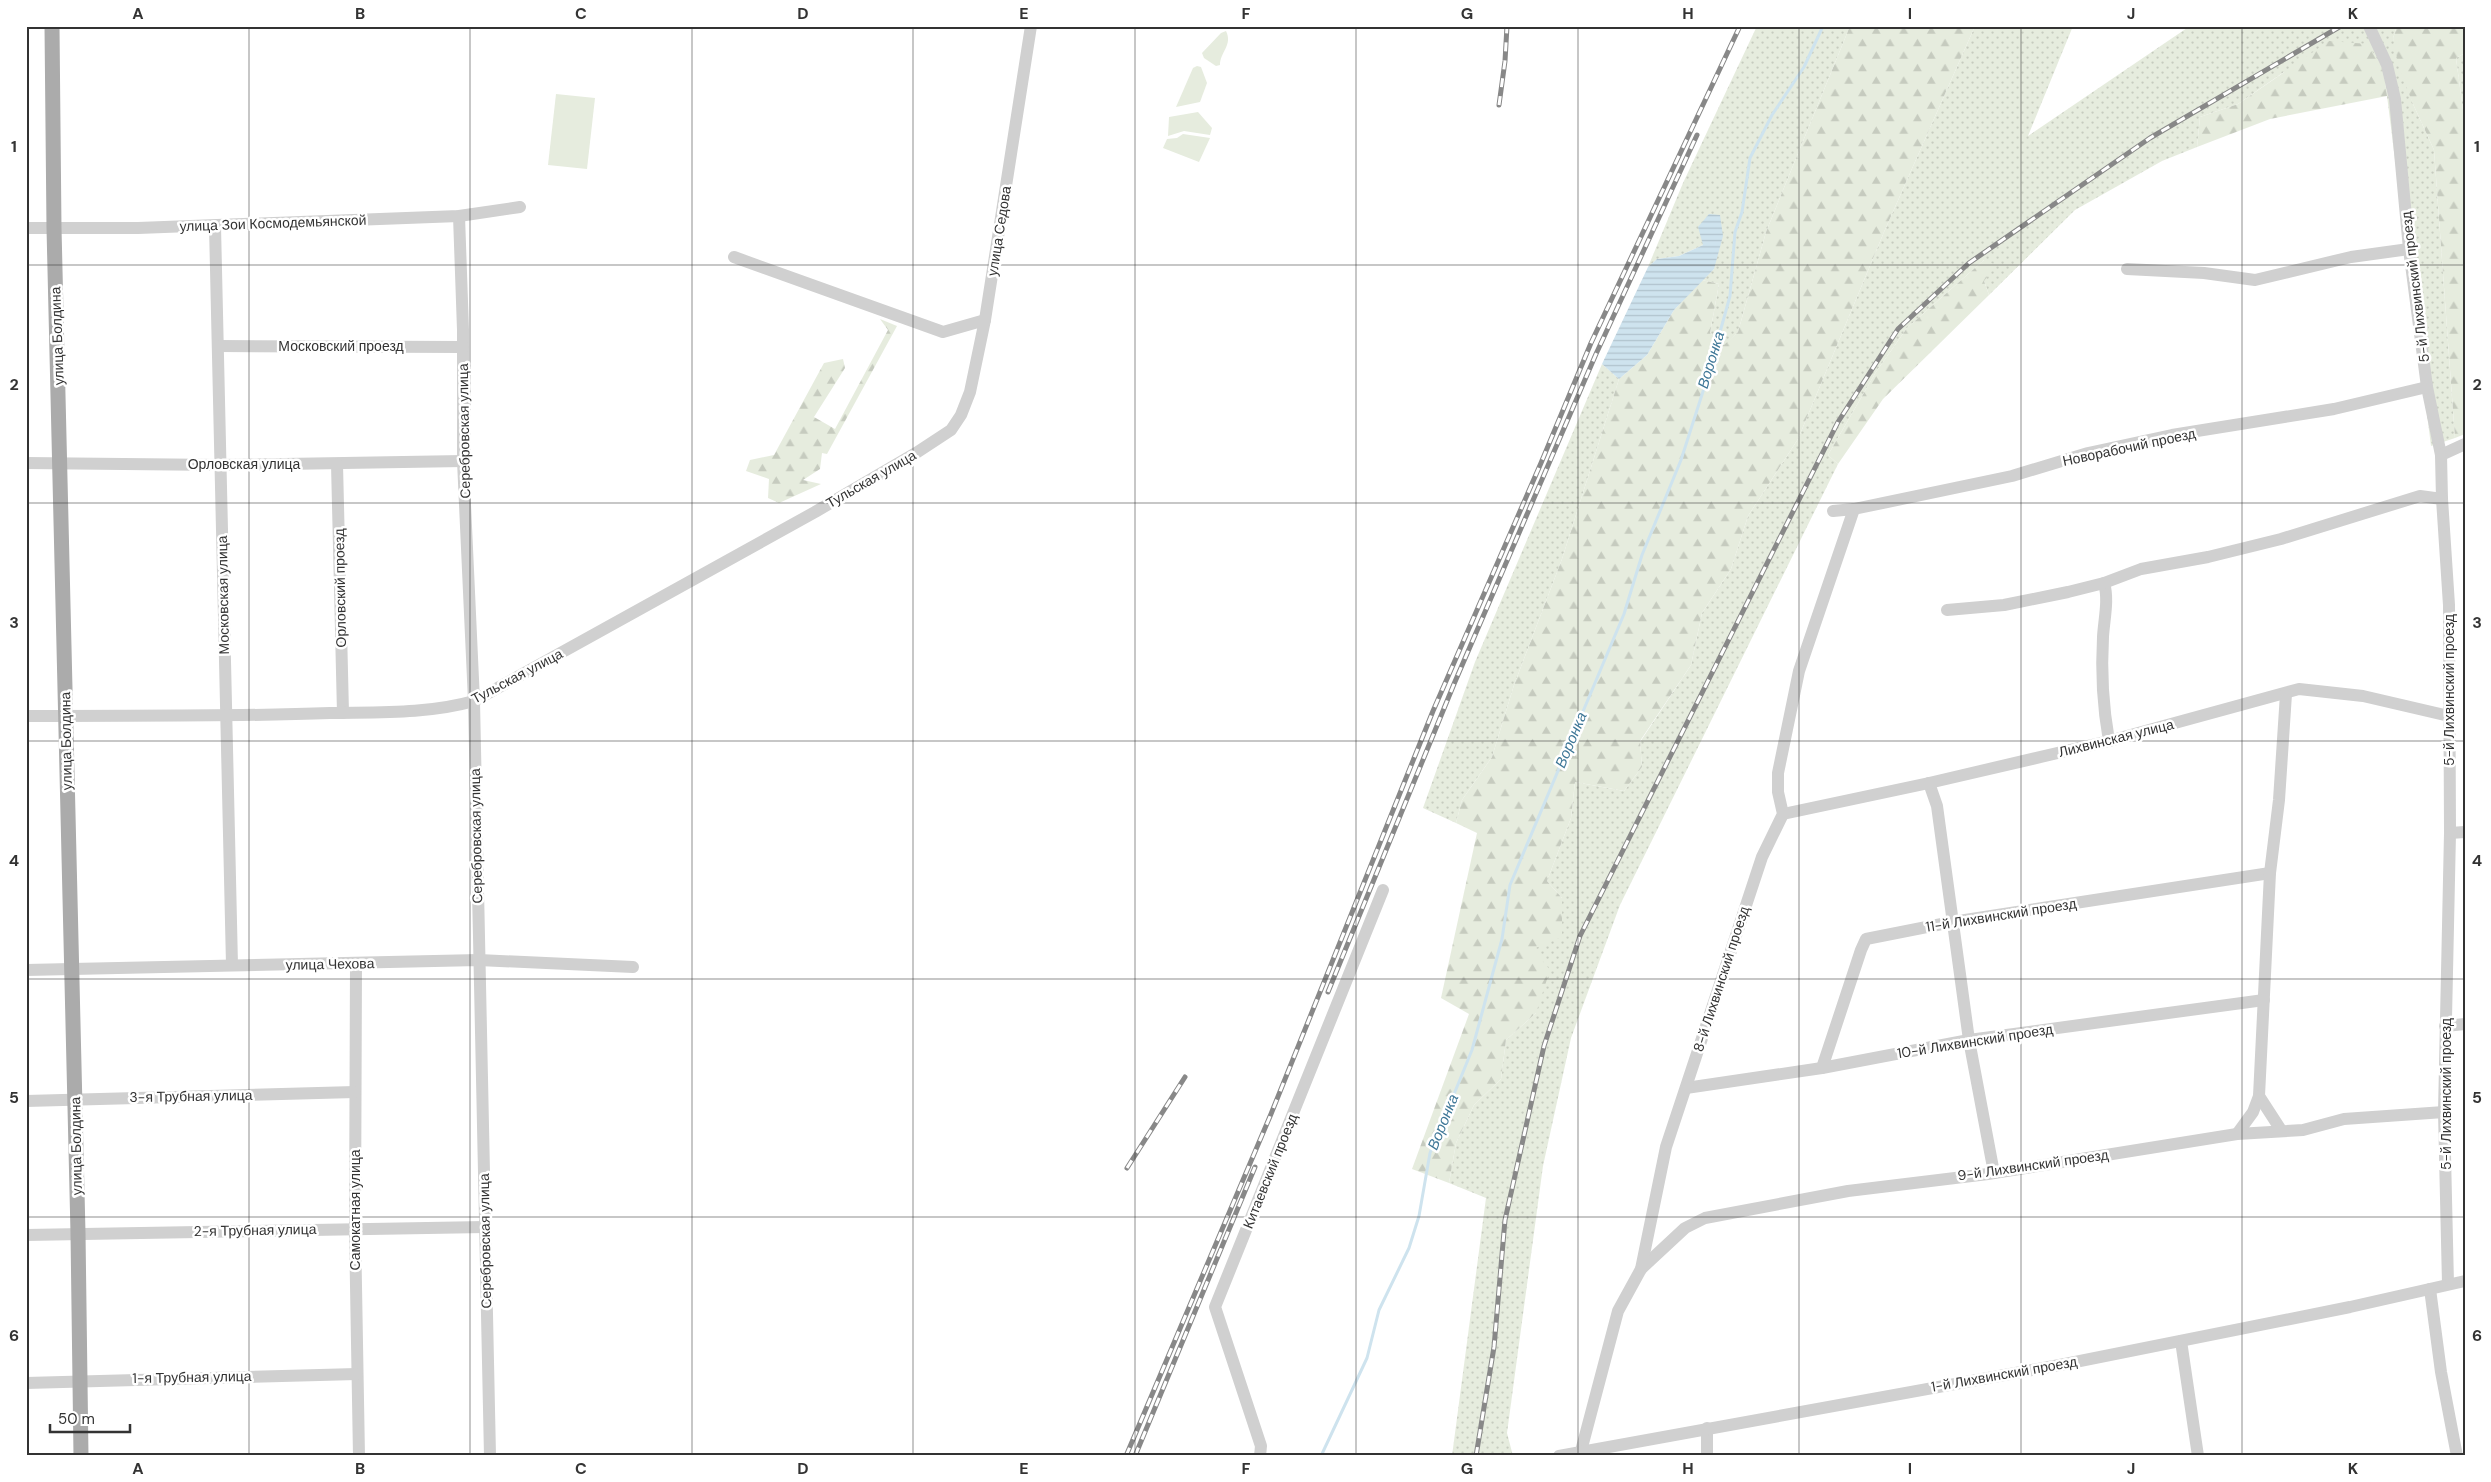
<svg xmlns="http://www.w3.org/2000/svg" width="2491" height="1482" font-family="'DM Sans',sans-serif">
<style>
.grass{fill:url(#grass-dots)}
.forest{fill:url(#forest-firs)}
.park{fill:#e6ecde}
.water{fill:url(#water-rules)}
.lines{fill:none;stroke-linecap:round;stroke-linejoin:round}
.stream{stroke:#cee3ee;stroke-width:3}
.minor{stroke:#d0d0d0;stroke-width:12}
.major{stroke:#ababab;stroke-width:15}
.rail-casing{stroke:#888;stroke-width:5}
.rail{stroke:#fff;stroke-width:3;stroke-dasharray:9;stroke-linecap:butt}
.grid{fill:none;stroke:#333;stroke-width:1;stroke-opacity:0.55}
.labels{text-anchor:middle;stroke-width:5;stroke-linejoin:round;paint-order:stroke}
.street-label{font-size:14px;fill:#333;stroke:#fff}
.water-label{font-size:15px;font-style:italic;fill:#3e7797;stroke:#fff}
.neatline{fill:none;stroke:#333;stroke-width:2}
.grid-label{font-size:16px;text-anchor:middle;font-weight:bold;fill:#333}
</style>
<defs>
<pattern id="grass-dots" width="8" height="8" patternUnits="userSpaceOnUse" patternTransform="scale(1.25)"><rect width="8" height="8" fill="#e6ecde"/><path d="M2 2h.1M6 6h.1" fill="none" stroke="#c6cbbf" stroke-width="1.8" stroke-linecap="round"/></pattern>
<pattern id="forest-firs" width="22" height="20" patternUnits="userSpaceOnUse" patternTransform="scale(1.25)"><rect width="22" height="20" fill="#e6ecde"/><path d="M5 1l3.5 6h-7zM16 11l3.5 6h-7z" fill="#c6cbbf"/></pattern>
<pattern id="water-rules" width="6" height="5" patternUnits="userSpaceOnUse" patternTransform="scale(1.25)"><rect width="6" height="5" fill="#cee3ee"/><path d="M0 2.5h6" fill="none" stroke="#b1c3cd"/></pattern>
</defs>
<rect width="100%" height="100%" fill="#fff"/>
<g class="grass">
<path d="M1757 26H1850L1766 232 1738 332 1724 346 1710 333 1719 284 1702 280 1714 269 1703 245 1679 256 1657 259 1648 267 1683 183Z"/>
<path d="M1975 26H2073L2028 136 2190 26H2397L2393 38 2413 104 2434 150 2455 438 2431 446 2384 72H2284L2238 104 2200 117 2197 147 2162 161 2075 210 1989 295 1984 281V260L1907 328 1876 372 1828 455 1838 464 1620 905 1571 1038 1543 1166 1507 1433 1513 1456H1452L1486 1198 1449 1183 1456 1143 1474 1105 1501 1079 1506 1040 1536 1013 1532 949 1562 898 1547 881 1571 818 1575 782 1624 791 1642 767 1640 742 1691 665 1702 613 1731 569 1748 516 1798 439 1884 232Z"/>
<path d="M2465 53V125L2456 58Z"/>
<path d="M1602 364 1619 379 1562 559 1514 685 1492 757 1462 800 1456 823 1423 808 1475 662Z"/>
</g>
<g class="forest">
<path d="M1850 26H1975L1884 232 1798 439 1748 516 1731 569 1702 613 1691 665 1640 741 1642 767 1624 791 1575 782 1571 818 1547 881 1562 898V937L1533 949 1550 970 1536 1013 1506 1040 1501 1079 1474 1105 1456 1143 1449 1183 1412 1169 1469 1014 1441 998 1477 833 1456 823 1462 800 1492 757 1514 685 1562 559 1619 379 1647 355 1674 310 1702 280 1719 284 1710 333 1724 345 1738 332 1766 232Z"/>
<path d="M2397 26H2465V53L2456 58 2465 125V434L2455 438 2434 150 2413 104 2399 68 2393 38Z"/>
<path d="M2329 41 2368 44 2384 72 2387 96 2270 119 2197 147 2200 117 2238 104Z"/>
<path d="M1984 260 1996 265 1984 281 1989 295 1883 399 1838 464 1828 455 1876 372 1907 328Z"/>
<path d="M880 319 897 326 827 454 822 453 820 469 803 480 821 484 779 503 768 498 769 479 746 471 750 460 774 455 824 363 843 359 845 368 814 417 835 429 888 330Z"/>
</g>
<g class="park">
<path d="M1226 31C1233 45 1220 52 1220 65L1216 66 1204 58 1202 53 1221 33Z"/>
<path d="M1197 66 1201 67 1207 83 1200 102 1176 107 1193 68Z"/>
<path d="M556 94 595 98 587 169 548 165Z"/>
<path d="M1198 112 1212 128 1210 135 1184 131 1168 136 1169 117Z"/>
<path d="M1183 134 1210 138 1199 162 1163 148 1167 139 1177 138Z"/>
</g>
<path class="water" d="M1709 214 1720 215 1723 236 1714 269 1674 310 1647 355 1619 379 1602 364 1648 267 1657 259 1679 256 1703 245 1698 227Z"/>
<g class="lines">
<path class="stream" d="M1321 1456 1367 1358 1379 1310 1409 1248 1419 1216 1430 1153 1472 1050 1502 939 1510 885 1624 614 1642 555 1681 460 1707 379 1730 296 1735 232 1742 212 1750 158 1772 115 1804 67 1823 26"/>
<g class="minor">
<path d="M2369 26 2387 65 2395 99 2409 249 2427 387 2441 455 2442 499 2449 605 2450 833 2444 1112 2448 1284"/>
<path d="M459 216 463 330V461L474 701 490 1456"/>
<path d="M215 226 232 965"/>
<path d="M26 228H138L459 216 520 207"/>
<path d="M734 257 943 332 985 320"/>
<path d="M2127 269 2204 273 2255 280 2351 257 2409 249"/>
<path d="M219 346 463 347"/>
<path d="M2441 455 2465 444"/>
<path d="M26 463 221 465 463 461"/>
<path d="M337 464 343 713"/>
<path d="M1833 511 1854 509 2012 476 2088 453 2172 435 2334 409 2427 387"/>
<path d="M2104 583C2109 600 2104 619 2103 637 2101 671 2103 707 2109 741"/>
<path d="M1947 610 2004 605 2068 592 2104 583 2141 569 2208 557 2281 539 2420 496 2442 499"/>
<path d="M26 716C128 715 229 717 330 713 378 712 428 714 474 701L815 512 916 453 951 430 961 415 970 392 985 320 1031 26"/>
<path d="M1929 783 1937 806 1969 1040 1994 1173"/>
<path d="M1783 814 1929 783 2109 741 2299 689 2363 696 2449 716"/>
<path d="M2450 833 2465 832"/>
<path d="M356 964 355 1229 359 1456"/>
<path d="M26 970 479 960 633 967"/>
<path d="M2445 1026 2465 1024"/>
<path d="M1822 1068 1861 950 1866 939 1952 922 2270 873"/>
<path d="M1686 1088 1822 1068 1969 1040 2264 1000"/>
<path d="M26 1101 355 1092"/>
<path d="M2281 1130 2259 1096 2270 873 2279 800 2286 694"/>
<path d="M2237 1134 2253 1112 2259 1096"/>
<path d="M26 1235 485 1227"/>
<path d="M1641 1269 1685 1228 1705 1218 1848 1191 1988 1174 2237 1134 2303 1130 2344 1119 2444 1112"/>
<path d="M2430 1289 2441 1372 2457 1456"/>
<path d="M2181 1341 2198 1456"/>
<path d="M26 1383 357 1374"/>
<path d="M1707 1428V1456"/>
<path d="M1581 1451 1618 1311 1641 1269 1666 1147 1762 857 1783 814 1778 792V773L1799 671 1854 509"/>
<path d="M1260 1456 1261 1446 1215 1307 1383 890"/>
<path d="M1559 1456 2065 1364 2350 1307 2465 1281"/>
</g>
<path class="major" d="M52 26 54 228 78 1233 81 1456"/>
<defs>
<g id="rail">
<path d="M1499 105 1505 61 1507 26"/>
<path d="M1328 992 1454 684 1596 354 1697 135"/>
<path d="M1127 1168 1185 1077"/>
<path d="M1126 1456 1271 1114 1433 711 1541 463 1591 343 1740 26"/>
<path d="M1135 1456 1255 1167"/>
<path d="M1476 1456 1494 1347 1505 1220 1544 1046 1580 936 1838 422 1898 329 1969 263 2150 138 2341 26"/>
</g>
</defs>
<use href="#rail" class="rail-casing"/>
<use href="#rail" class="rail"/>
</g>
<path class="grid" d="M249 26V1456M470 26V1456M692 26V1456M913 26V1456M1135 26V1456M1356 26V1456M1578 26V1456M1799 26V1456M2021 26V1456M2242 26V1456M26 265H2465M26 503H2465M26 741H2465M26 979H2465M26 1217H2465"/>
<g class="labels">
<g class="street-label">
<text transform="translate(273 223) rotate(-2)" y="5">улица Зои Космодемьянской</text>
<text transform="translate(999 231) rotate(-81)" y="5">улица Седова</text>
<text transform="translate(2415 287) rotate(-97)" y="5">5-й Лихвинский проезд</text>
<text transform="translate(57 336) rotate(-92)" y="5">улица Болдина</text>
<text x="341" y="351">Московский проезд</text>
<text transform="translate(464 431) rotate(-91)" y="5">Серебровская улица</text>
<text transform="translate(2129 447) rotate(-12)" y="5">Новорабочий проезд</text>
<text x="244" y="469">Орловская улица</text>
<text transform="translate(871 479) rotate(-30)" y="5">Тульская улица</text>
<text transform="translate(340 588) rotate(-91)" y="5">Орловский проезд</text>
<text transform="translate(223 595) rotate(-91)" y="5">Московская улица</text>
<text transform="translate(517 676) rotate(-28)" y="5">Тульская улица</text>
<text transform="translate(2449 690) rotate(-90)" y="5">5-й Лихвинский проезд</text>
<text transform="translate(2116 738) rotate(-14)" y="5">Лихвинская улица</text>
<text transform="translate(66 741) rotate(-91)" y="5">улица Болдина</text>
<text transform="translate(476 836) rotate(-91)" y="5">Серебровская улица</text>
<text transform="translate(2001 915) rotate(-9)" y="5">11-й Лихвинский проезд</text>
<text transform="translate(330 964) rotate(-1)" y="5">улица Чехова</text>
<text transform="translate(1721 979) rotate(-72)" y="5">8-й Лихвинский проезд</text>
<text transform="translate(1975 1041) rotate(-9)" y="5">10-й Лихвинский проезд</text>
<text transform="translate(2446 1094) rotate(-90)" y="5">5-й Лихвинский проезд</text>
<text transform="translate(191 1096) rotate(-1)" y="5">3-я Трубная улица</text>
<text transform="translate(76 1146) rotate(-91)" y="5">улица Болдина</text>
<text transform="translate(2033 1165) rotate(-8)" y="5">9-й Лихвинский проезд</text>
<text transform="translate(1270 1171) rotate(-68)" y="5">Китаевский проезд</text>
<text transform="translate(355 1210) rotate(-90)" y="5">Самокатная улица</text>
<text transform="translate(255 1230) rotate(-1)" y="5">2-я Трубная улица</text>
<text transform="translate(485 1241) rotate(-91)" y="5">Серебровская улица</text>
<text transform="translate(2004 1374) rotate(-10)" y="5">1-й Лихвинский проезд</text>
<text transform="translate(192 1377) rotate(-1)" y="5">1-я Трубная улица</text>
</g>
<g class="water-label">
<text transform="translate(1711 360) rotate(-73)" y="5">Воронка</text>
<text transform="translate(1571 740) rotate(-67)" y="5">Воронка</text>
<text transform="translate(1443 1122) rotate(-68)" y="5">Воронка</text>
</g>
</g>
<rect width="2491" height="1482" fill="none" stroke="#ffffff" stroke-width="55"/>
<path d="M50 1424v8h80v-8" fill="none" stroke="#333333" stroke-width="2.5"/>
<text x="58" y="1424" font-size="15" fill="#333333" stroke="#ffffff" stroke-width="4" paint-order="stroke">50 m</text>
<rect x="28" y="28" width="2436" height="1426" class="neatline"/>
<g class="grid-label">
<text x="138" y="19">A</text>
<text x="360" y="19">B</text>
<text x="581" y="19">C</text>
<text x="803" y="19">D</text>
<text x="1024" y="19">E</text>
<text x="1246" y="19">F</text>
<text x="1467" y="19">G</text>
<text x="1688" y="19">H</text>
<text x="1910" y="19">I</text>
<text x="2131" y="19">J</text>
<text x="2353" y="19">K</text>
<text x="14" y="152">1</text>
<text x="2477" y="152">1</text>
<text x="14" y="390">2</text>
<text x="2477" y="390">2</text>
<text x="14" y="628">3</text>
<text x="2477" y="628">3</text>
<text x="14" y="866">4</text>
<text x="2477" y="866">4</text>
<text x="14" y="1103">5</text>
<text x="2477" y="1103">5</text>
<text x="14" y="1341">6</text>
<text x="2477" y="1341">6</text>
<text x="138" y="1474">A</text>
<text x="360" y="1474">B</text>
<text x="581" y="1474">C</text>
<text x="803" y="1474">D</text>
<text x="1024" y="1474">E</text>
<text x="1246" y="1474">F</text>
<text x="1467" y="1474">G</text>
<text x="1688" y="1474">H</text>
<text x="1910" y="1474">I</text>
<text x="2131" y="1474">J</text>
<text x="2353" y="1474">K</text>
</g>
</svg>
